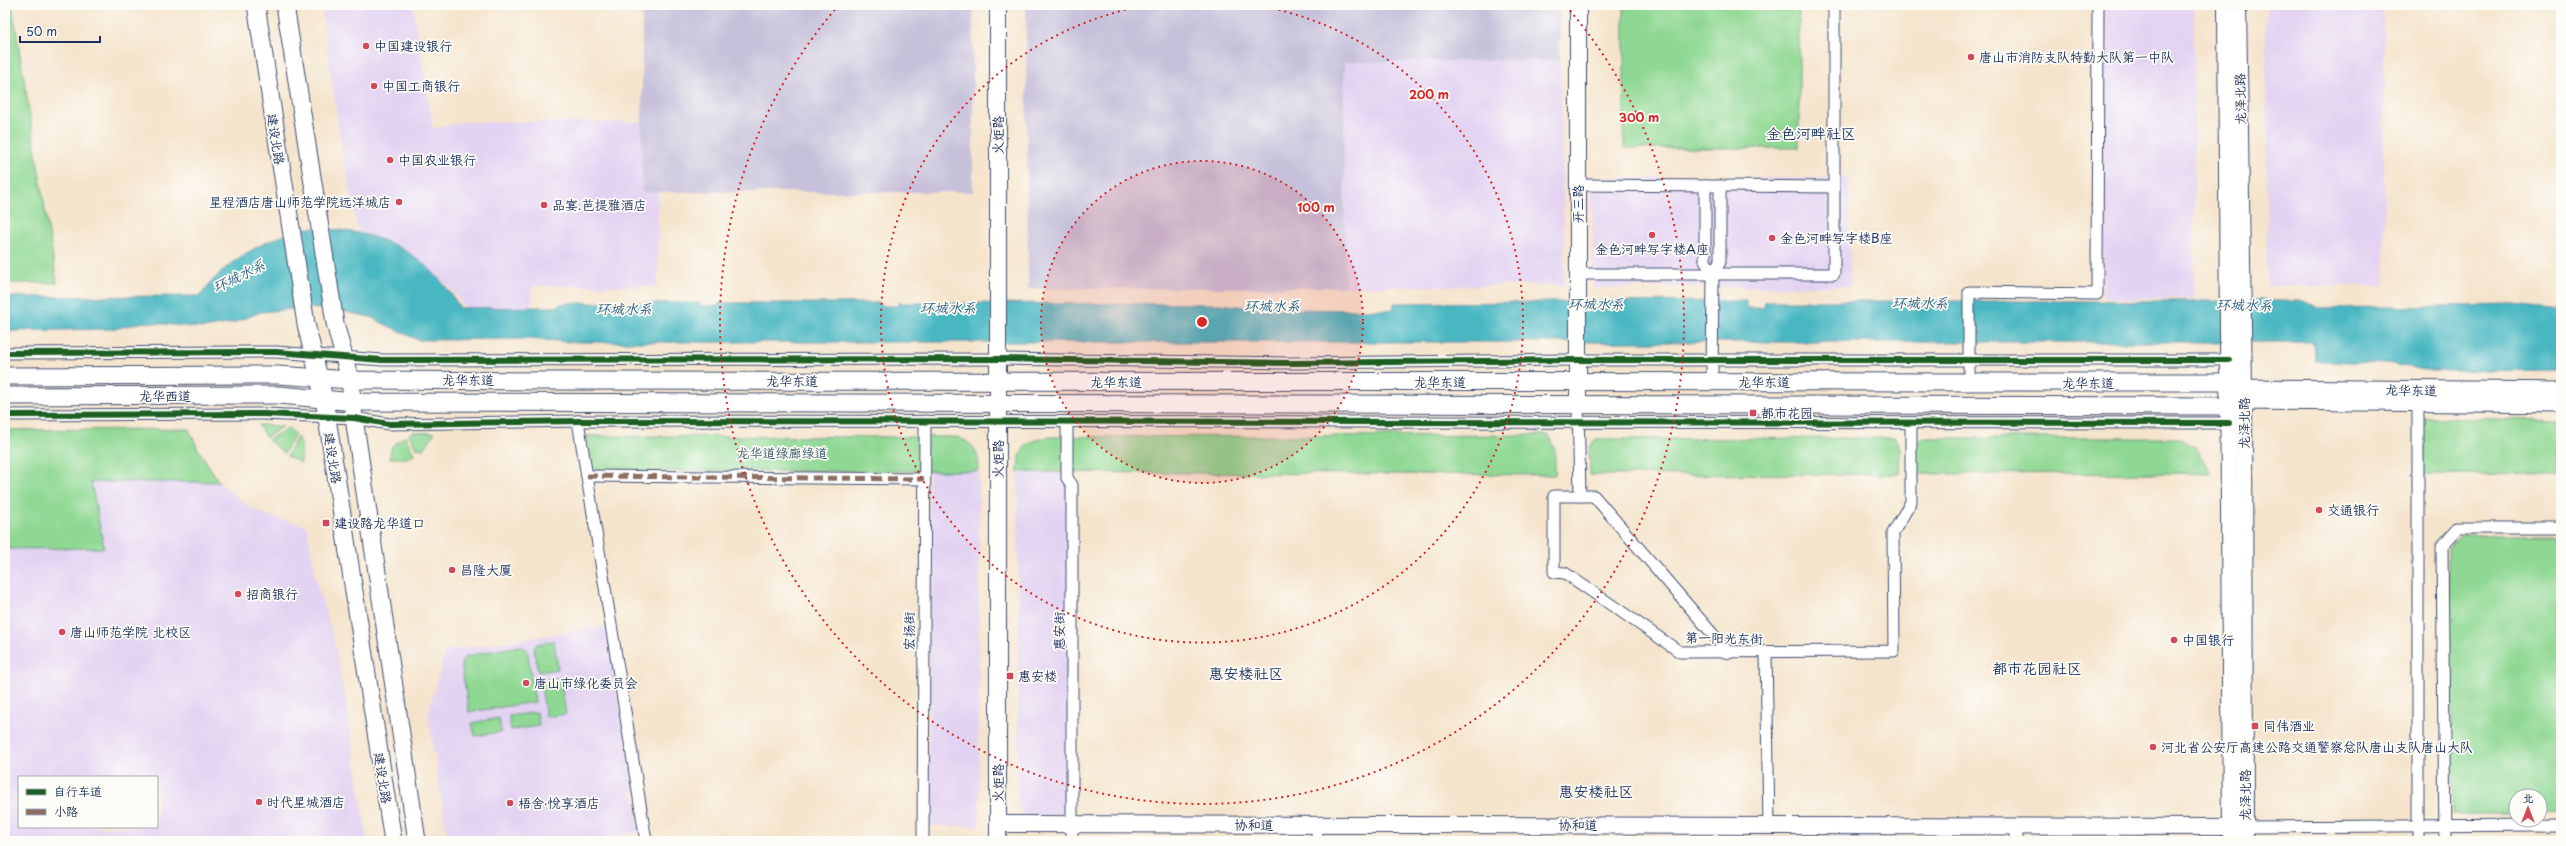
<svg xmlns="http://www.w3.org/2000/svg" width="2566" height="846" font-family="'Playpen Sans','LXGW WenKai TC',sans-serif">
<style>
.built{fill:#e3d3f2;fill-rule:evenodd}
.industrial{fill:#c6c0da}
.green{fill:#8fd893;stroke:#558478}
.water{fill:#48b7c2;stroke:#327390}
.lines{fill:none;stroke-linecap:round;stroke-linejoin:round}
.street-casing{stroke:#3c4a6e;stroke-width:13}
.secondary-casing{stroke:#3c4a6e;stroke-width:18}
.primary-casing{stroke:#3c4a6e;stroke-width:19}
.street{stroke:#fff;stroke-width:11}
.secondary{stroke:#fff;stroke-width:16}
.primary{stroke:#fff;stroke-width:17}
.quiet{stroke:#8d6e63;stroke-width:5;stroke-dasharray:10 5;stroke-linecap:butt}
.cycleway-casing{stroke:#fdfcf7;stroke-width:8}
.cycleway{stroke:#1b5e20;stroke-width:6}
.ring{fill:none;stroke:#d62828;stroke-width:2;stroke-dasharray:2 4}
.poi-dot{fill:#d1495b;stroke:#fdfcf7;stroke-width:1.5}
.labels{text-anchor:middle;stroke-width:3.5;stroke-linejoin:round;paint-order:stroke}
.poi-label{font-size:13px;fill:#1b2f5e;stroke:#fdfcf7;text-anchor:start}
.street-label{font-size:13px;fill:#1b2f5e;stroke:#fdfcf7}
.park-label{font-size:13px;fill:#38596b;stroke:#fdfcf7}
.water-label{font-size:14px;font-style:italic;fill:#2b5f81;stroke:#fdfcf7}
.quarter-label{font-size:15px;fill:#1b2f5e;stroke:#fdfcf7}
.centre{fill:#d62828;stroke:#fdfcf7;stroke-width:2}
.ring-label{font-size:12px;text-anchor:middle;font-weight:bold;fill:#d62828;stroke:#fdfcf7;stroke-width:3.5;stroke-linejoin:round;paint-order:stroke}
</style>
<rect width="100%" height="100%" fill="#fdfcf7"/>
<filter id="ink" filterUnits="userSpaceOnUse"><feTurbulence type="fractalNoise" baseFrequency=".025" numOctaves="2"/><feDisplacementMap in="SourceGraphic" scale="8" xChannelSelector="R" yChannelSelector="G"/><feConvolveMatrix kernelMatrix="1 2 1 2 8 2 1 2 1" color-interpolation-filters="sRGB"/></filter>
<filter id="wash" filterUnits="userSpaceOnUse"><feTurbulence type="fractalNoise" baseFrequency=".012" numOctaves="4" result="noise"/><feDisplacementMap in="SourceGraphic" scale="16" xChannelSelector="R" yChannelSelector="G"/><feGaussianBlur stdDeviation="0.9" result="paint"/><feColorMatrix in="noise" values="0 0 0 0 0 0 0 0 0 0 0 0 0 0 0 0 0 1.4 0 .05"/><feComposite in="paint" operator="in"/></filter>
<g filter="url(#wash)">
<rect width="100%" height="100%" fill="#f5e4cc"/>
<g class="built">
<path d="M321 5H413L433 129 462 122H642V191L658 192V286H532V308H465L451 288 410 254 386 240 358 232 341 144Z"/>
<rect x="2103" y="5" width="91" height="293"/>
<path d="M2266 5H2383L2385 286H2267Z"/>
<path d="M1560 60 1565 285 1345 287 1344 61Z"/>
<path d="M1592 178H1849L1850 286 1593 288Z"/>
<rect x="929" y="471" width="50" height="355"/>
<path d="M1018 472 1070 474 1072 822H1031L1018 808Z"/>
<path d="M91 482H219L249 507 268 516 307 526 316 581 332 632 349 719 367 841H5V549L103 548ZM19 777H157V827H19Z"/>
<path d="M607 626 640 832 586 841H448L428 714 445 651Z"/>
<path d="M1873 836V841H1622V838Z"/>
<rect x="927" y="838" width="51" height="3"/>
</g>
<g class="industrial">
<rect x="642" y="5" width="331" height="187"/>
<path d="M1026 5H1560V60L1344 62 1345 287 1028 289Z"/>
</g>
<g class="green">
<path d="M5 5H12L57 283H5Z"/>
<rect x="1624" y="5" width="175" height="143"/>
<path d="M2423 418 2561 420V475L2423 474Z"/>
<path d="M258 425 283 426 266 438Z"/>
<path d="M288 428 295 434 284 453 268 440Z"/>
<path d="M189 429 198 449 219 482H91L104 548 5 549V430Z"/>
<path d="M413 432 435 433 423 449 416 448 409 434Z"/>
<path d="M1549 435 1555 449V475L1018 472C1018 448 1027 440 1050 437Z"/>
<path d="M405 436 414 454 407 458H389L392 446Z"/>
<path d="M586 436 956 437C974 442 979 453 979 471H591Z"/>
<path d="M297 437 301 444V463L287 456Z"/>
<path d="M1895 438 1900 448 1899 474 1590 475 1589 448 1596 439Z"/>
<path d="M1921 438H2179L2194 446 2211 473 1912 474V447Z"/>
<path d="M2462 535H2561V813L2540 814V796H2516V814H2453L2448 548Z"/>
<path d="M554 641 558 669 538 672 534 649 537 644Z"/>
<path d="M519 646 527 649 535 702 469 712 461 663 466 656Z"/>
<path d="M560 678 566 714 546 717 540 681Z"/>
<path d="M537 712 539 726 511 730 509 716Z"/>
<path d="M499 718 501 732 475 736 472 723Z"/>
</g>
<path class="water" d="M307 228C374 229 424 247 460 308L557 307 560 304 571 303H699V306H719V303H881V306H898V303L1221 304 1261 309 1394 310V303L1747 301V308H1764L1765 301H2300L2319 308 2512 305 2561 310V370L2429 371 2387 363 2315 361 2314 342H570L530 339 418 340 370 317 337 310 305 308 261 312 233 323 203 328 144 322 114 329 5 331V297L200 296C227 259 263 240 307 228Z"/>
</g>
<g filter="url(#ink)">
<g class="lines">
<defs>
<g id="street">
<path d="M1578 185 1833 187"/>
<path d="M1705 186V261L1713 274"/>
<path d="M1579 274H1834V5"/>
<path d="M5 353 276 352 382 360 997 359 1292 363 1578 360H2229"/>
<path d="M1712 382 1713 274 1720 262V186"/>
<path d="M1969 383V292L2097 294 2098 5"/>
<path d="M1578 403 1580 496H1554V572L1565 573 1680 652 1894 651 1893 533 1911 502V423"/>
<path d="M2418 403V841"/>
<path d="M5 415 264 414 354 418 389 424 578 421 2229 423"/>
<path d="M578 421 646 841"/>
<path d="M1067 422V478L1072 485V841"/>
<path d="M587 476 924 479"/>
<path d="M1580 496H1594L1729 653"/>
<path d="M1766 652 1769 826"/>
<path d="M1317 825V841"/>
<path d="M2016 827V841"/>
<path d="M2238 827 2561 825"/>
<path d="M923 841 925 421"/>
<path d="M2445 841 2442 546 2458 528H2561"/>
</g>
<g id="secondary">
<path d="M1578 5V403"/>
<path d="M2226 5 2231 841"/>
<path d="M2238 5 2244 388 2245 841"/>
<path d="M998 824 2231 827"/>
<path d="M998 841V5"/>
</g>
<g id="primary">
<path d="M256 5 306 324 324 399 393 841"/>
<path d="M285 5 335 323 350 380 354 418 417 841"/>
<path d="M5 376 278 375 350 380 545 381 2229 382 2244 388 2561 391"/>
<path d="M5 396 280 395 354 402C979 405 1604 403 2229 406L2244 401 2561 404"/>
</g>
</defs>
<use href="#street" class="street-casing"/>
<use href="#secondary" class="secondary-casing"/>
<use href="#primary" class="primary-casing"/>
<use href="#street" class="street"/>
<use href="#secondary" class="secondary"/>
<use href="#primary" class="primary"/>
<path class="quiet" d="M587 476 924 479"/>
<defs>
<g id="cycleway">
<path d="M5 353 276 352 382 360 997 359 1292 363 1578 360H2229"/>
<path d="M5 415 264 414 354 418 389 424 578 421 2229 423"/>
</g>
</defs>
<use href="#cycleway" class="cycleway-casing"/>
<use href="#cycleway" class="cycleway"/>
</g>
</g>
<circle cx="1202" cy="322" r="161" fill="#d62828" fill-opacity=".12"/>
<g class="ring">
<circle cx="1202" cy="322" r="161"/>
<path d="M1255 5A321 321 0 1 1 1149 5"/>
<path d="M1566 6A482 482 0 1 1 838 6"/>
</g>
<g class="poi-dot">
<circle cx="366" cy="46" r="4"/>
<circle cx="1971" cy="57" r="4"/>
<circle cx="374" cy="86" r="4"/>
<circle cx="390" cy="160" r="4"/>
<circle cx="399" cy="202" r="4"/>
<circle cx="544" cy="205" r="4"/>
<circle cx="1652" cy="235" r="4"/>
<circle cx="1772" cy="238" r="4"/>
<rect x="1749" y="409" width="8" height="8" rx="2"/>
<circle cx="2319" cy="510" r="4"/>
<rect x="322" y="519" width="8" height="8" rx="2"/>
<circle cx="452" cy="570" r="4"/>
<circle cx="238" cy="594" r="4"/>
<circle cx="62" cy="632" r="4"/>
<circle cx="2174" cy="640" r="4"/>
<rect x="1006" y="672" width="8" height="8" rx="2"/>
<circle cx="526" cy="683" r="4"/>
<rect x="2251" y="722" width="8" height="8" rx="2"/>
<circle cx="2153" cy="747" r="4"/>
<circle cx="259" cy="802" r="4"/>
<circle cx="510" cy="803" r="4"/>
</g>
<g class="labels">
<g class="poi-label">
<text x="374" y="51">中国建设银行</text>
<text x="1979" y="62">唐山市消防支队特勤大队第一中队</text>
<text x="382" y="91">中国工商银行</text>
<text x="398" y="165">中国农业银行</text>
<text x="391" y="207" text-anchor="end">星程酒店唐山师范学院远洋城店</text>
<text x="552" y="210">品宴.芭提雅酒店</text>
<text x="1780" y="243">金色河畔写字楼B座</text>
<text x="1652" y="254" text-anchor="middle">金色河畔写字楼A座</text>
<text x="1761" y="418">都市花园</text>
<text x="2327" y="515">交通银行</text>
<text x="334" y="528">建设路龙华道口</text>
<text x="460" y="575">昌隆大厦</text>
<text x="246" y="599">招商银行</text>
<text x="70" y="637">唐山师范学院 北校区</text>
<text x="2182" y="645">中国银行</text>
<text x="1018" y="681">惠安楼</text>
<text x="534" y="688">唐山市绿化委员会</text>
<text x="2263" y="731">同伟酒业</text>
<text x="2161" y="752">河北省公安厅高速公路交通警察总队唐山支队唐山大队</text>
<text x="267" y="807">时代星城酒店</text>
<text x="518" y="808">梧舍·悦享酒店</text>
</g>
<g class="street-label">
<text transform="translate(2240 99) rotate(-91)" y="5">龙泽北路</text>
<text transform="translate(998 135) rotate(-90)" y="5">火炬路</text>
<text transform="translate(276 139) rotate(81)" y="5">建设北路</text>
<text transform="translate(1578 204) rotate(-90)" y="5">开三路</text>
<text x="468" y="385">龙华东道</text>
<text x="792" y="386">龙华东道</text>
<text x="1116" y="387">龙华东道</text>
<text x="1440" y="387">龙华东道</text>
<text x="1764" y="387">龙华东道</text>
<text x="2088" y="388">龙华东道</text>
<text transform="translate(2411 390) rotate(1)" y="5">龙华东道</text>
<text x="165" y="401">龙华西道</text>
<text transform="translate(2244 423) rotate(-90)" y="5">龙泽北路</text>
<text transform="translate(333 458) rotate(81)" y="5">建设北路</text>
<text transform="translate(998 459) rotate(-90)" y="5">火炬路</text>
<text transform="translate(909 631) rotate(-90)" y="5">宏扬街</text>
<text transform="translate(1059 631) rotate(-90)" y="5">惠安街</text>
<text transform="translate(1724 638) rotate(1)" y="5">第一阳光东街</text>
<text transform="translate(383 778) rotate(81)" y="5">建设北路</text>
<text transform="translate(998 783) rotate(-90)" y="5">火炬路</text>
<text transform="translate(2245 795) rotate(-90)" y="5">龙泽北路</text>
<text x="1254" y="830">协和道</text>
<text x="1578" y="830">协和道</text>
</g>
<g class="park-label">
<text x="782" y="458">龙华道绿廊绿道</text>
</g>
<g class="water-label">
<text transform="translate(239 276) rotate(-26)" y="5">环城水系</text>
<text x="1920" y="308">环城水系</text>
<text x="1596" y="309">环城水系</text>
<text transform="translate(2244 305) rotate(1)" y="5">环城水系</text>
<text x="1272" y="311">环城水系</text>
<text x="948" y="313">环城水系</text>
<text x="624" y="314">环城水系</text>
</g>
<g class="quarter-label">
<text x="1811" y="139">金色河畔社区</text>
<text x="2037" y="674">都市花园社区</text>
<text x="1246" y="679">惠安楼社区</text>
<text x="1596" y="797">惠安楼社区</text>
</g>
</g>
<circle cx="1202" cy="322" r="6" class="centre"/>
<g class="ring-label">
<text x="1429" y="99">200 m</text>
<text x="1639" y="122">300 m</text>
<text x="1316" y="212">100 m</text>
</g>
<rect width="2566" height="846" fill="none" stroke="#fdfcf7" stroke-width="20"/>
<rect x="18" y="776" width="140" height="52" fill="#fdfcf7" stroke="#a3aaba"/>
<rect x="26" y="789" width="20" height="6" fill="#1b5e20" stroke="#a3aaba"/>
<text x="54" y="796" font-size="12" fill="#1b2f5e">自行车道</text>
<rect x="26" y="809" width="20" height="6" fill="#8d6e63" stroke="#a3aaba"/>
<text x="54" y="816" font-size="12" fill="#1b2f5e">小路</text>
<g transform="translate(2528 808)"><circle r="19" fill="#fdfcf7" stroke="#a3aaba"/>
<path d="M0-3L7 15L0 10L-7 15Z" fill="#d1495b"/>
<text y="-6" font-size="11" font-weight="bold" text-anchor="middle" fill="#1b2f5e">北</text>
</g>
<path d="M20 36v6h80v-6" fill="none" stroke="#1b2f5e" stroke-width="2"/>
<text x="26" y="36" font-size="12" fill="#1b2f5e" stroke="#fdfcf7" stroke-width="3" paint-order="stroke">50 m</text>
</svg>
